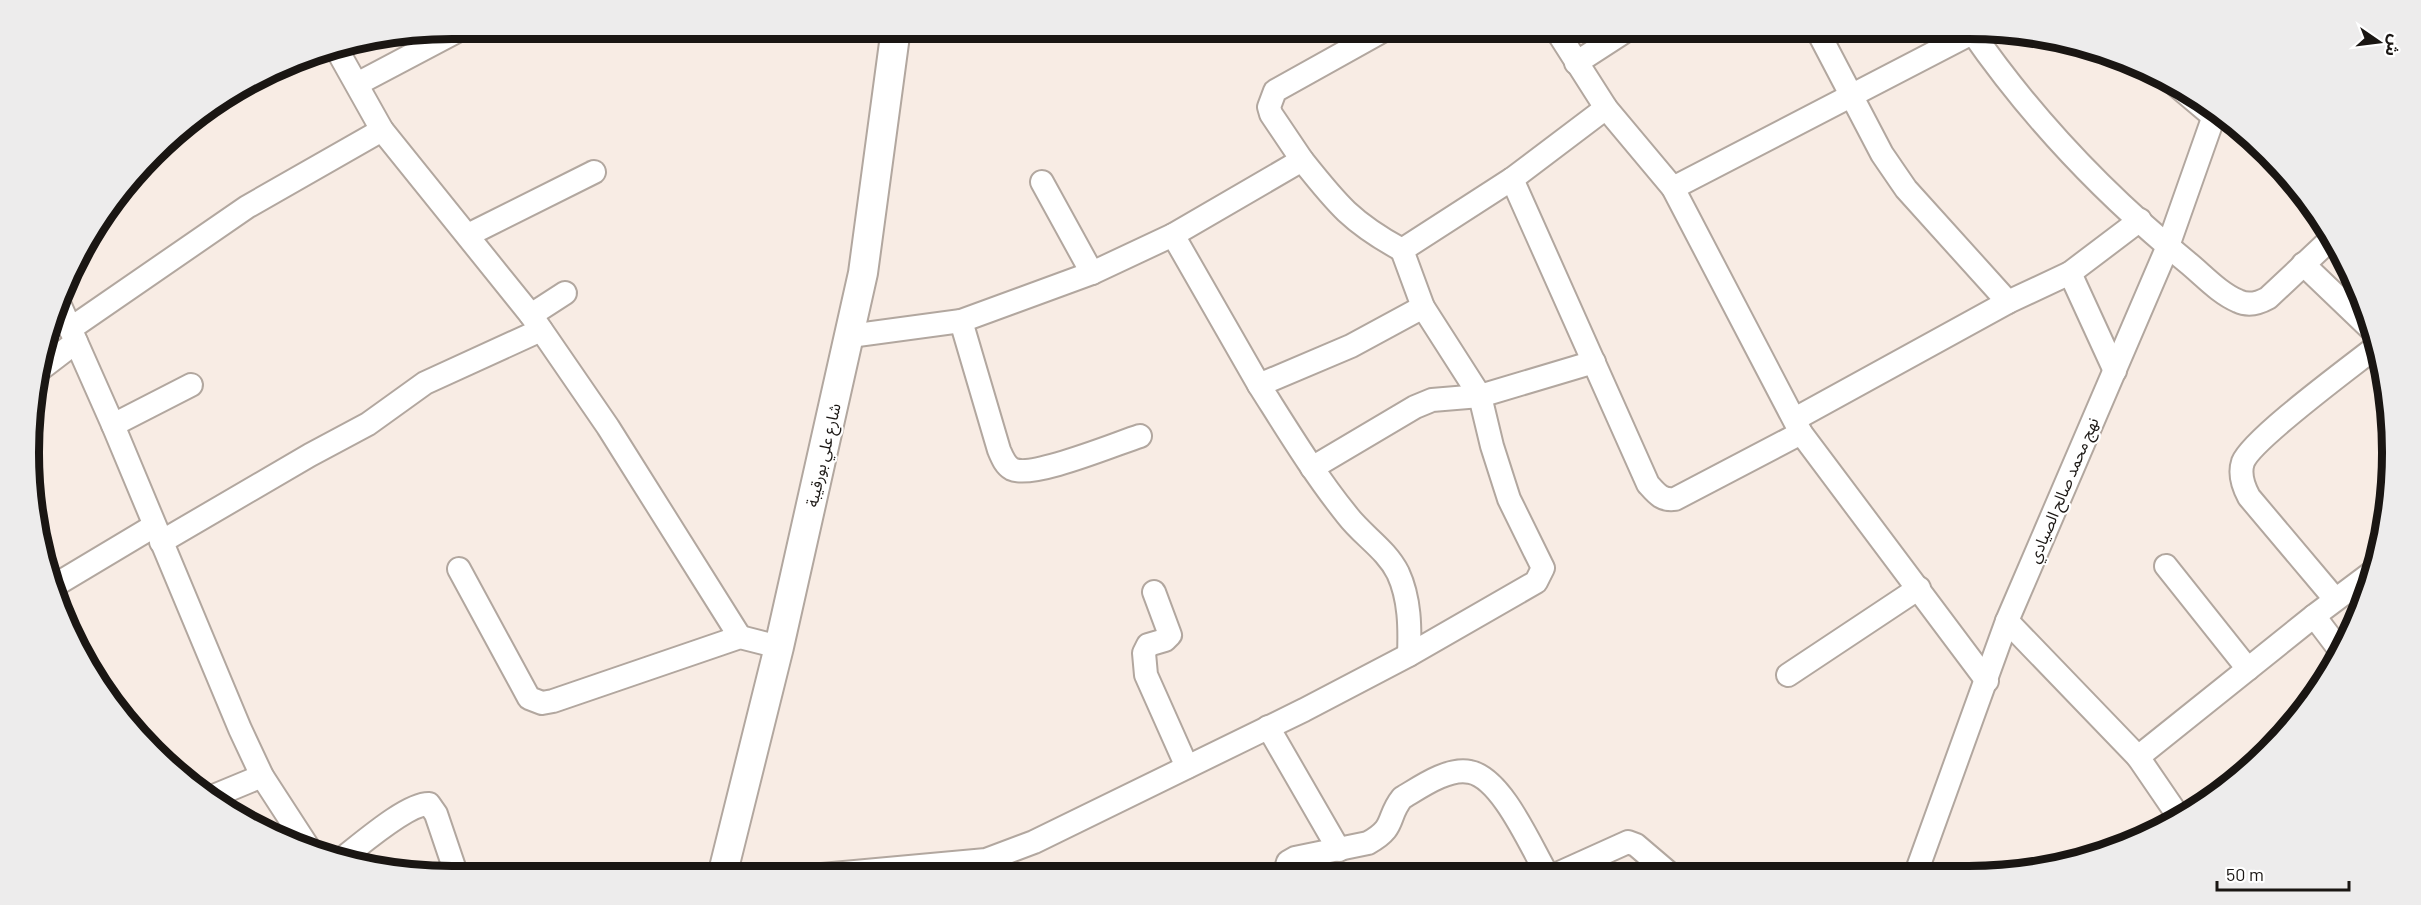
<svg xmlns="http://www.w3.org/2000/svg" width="2421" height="905" font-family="Barlow,'Noto Sans Arabic',sans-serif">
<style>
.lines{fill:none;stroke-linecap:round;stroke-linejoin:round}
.minor-casing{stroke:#b2a79f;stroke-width:26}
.major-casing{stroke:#b2a79f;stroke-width:32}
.minor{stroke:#fff;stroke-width:22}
.major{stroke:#fff;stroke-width:28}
.labels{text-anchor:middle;stroke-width:4.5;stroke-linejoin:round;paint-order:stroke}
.street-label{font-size:16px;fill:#1a1613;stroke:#fff}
.rim{fill:none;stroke:#1a1613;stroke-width:8}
</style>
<rect width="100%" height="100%" fill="#f8ece4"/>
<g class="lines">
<defs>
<g id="minor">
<path d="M1555 28 1606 108 1673 188 1801 433 1987 681"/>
<path d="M1816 28 1882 154 1906 189 2008 302"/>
<path d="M1970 29C2030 116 2105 195 2187 262 2203 275 2219 293 2238 301 2248 306 2259 303 2268 298L2333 237"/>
<path d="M336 48 382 130 531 315 608 427 740 637"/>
<path d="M1576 63 1630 28"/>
<path d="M357 84 463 28"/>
<path d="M2176 85 2214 117"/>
<path d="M1302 160C1337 204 1351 222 1402 250"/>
<path d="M1512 179 1648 484C1656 493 1662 501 1675 499L1801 433"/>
<path d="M1042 182 1092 273"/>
<path d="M1673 188 1972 33"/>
<path d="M468 235 594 172"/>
<path d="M1173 235 1259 385"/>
<path d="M2303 264 2374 332"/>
<path d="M2070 273 2115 371"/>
<path d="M58 301 113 425 240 729 262 776 310 850"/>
<path d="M531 315 565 293"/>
<path d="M961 321 999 450C1002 457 1005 465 1012 469 1032 479 1115 444 1140 436"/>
<path d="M70 329 247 207 382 130"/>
<path d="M850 336 961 321 1092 273 1173 235 1302 160 1271 114 1269 107 1275 91 1388 28"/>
<path d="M38 371 76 342"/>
<path d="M1795 419 2008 302 2070 273 2140 220"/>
<path d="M113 425 191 385"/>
<path d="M1312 468 1415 407 1432 400 1480 396 1594 362"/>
<path d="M161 542 310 455 368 424 425 383 541 330"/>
<path d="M2166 566 2248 669"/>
<path d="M459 569 529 698 542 703 553 701 740 637 779 647"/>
<path d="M52 587 154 526"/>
<path d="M1154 592 1170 635 1165 640 1148 645 1144 653 1146 675 1187 767"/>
<path d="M2335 599 2249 497C2243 486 2239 474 2243 462 2252 439 2352 366 2377 346"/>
<path d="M2314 616 2339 649"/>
<path d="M2007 621 2138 757 2179 817"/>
<path d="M1409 655C1410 628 1410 599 1398 573 1386 549 1363 536 1347 515 1314 474 1287 429 1259 385L1351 346 1423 307"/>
<path d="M1788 675 1919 588"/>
<path d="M1268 727 1339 850"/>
<path d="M2138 757 2314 616 2374 571"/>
<path d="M209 798 262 776"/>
<path d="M339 861C358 847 407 803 429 804L436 814 457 876"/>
<path d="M1916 873 2007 621 2168 246 2216 110"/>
<path d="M1557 874 1628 842 1636 845 1670 874"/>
<path d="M1284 875 1288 862 1295 858 1368 843C1397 827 1386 818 1402 798 1419 788 1448 767 1470 772 1502 778 1531 847 1547 874"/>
<path d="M811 876 986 860 1034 842 1304 710 1409 655 1536 582 1543 568 1509 499 1492 446 1480 396 1423 307 1402 250 1512 179 1606 108"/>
</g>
<path id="major" d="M722 876 779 647 863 273 896 28"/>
</defs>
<use href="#minor" class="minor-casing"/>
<use href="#major" class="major-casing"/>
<use href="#minor" class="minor"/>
<use href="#major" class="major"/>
</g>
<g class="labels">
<g class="street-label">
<text transform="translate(823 455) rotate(-77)" y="6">شارع علي بورقيبة</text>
<text transform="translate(2063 490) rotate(-67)" y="6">نهج محمد صالح الصيادي</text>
</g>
</g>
<path d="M0 0H2421V905H0ZM452 39H1969A413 413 0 0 1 2382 452V453A413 413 0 0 1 1969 866H452A413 413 0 0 1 39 453V452A413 413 0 0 1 452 39Z" fill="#edecec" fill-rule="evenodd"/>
<path class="rim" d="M452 39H1969A413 413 0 0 1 2382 452V453A413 413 0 0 1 1969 866H452A413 413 0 0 1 39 453V452A413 413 0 0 1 452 39Z"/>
<g transform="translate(2379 42) rotate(104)" stroke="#ffffff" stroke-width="4.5" paint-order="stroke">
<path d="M0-4.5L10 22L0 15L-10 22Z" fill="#1a1613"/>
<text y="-9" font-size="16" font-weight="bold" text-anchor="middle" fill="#1a1613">ش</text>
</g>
<path d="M2217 881v9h132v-9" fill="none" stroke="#1a1613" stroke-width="3"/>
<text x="2226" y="881" font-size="18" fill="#1a1613" stroke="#ffffff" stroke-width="4.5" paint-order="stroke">50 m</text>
</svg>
